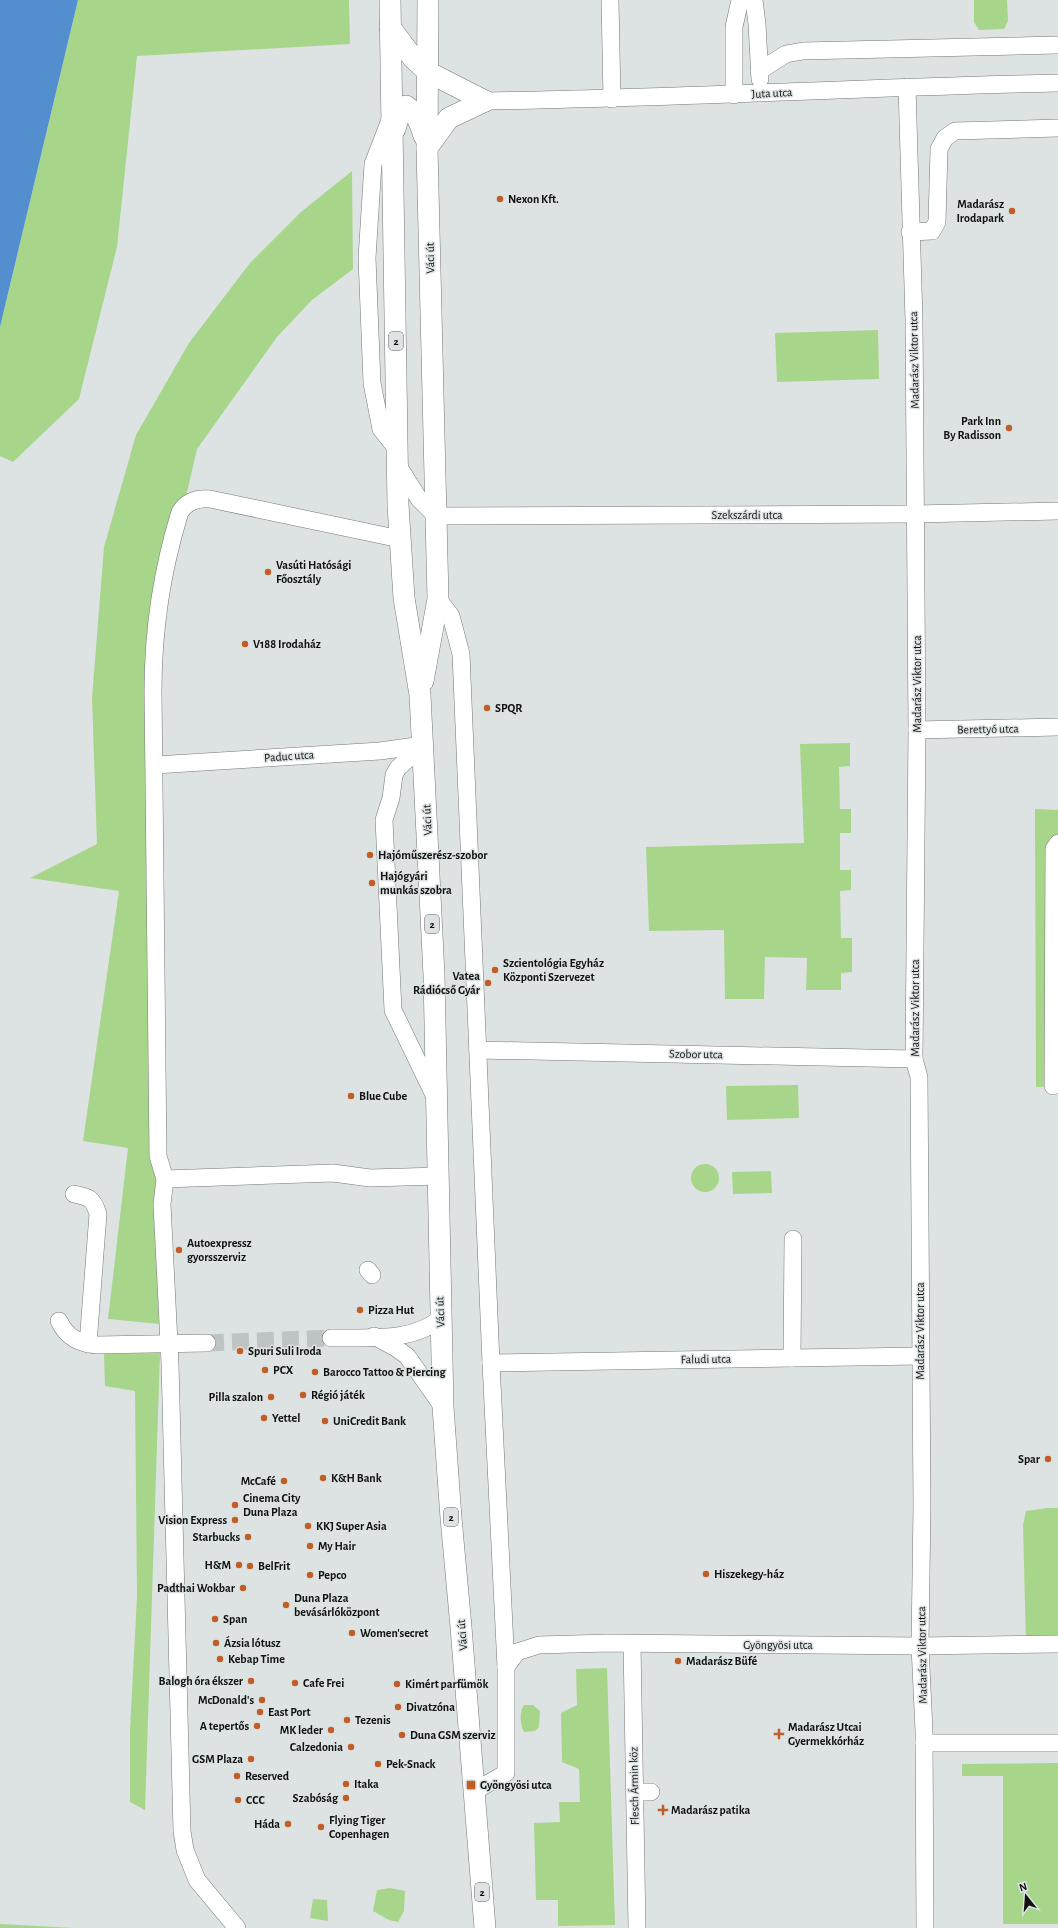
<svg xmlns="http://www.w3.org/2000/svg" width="1058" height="1928" font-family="'Alegreya Sans',sans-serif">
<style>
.green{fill:#a7d68b}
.water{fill:#538ece}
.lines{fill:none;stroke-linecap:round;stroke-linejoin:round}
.minor-tunnel{stroke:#bec4c4;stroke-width:17;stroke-dasharray:17 8;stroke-linecap:butt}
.minor-casing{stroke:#727878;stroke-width:18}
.major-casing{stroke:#727878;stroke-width:22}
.minor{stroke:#fff;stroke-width:17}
.major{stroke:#fff;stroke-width:21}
.poi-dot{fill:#c15e27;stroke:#dde3e3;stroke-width:1.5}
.labels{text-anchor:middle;stroke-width:3;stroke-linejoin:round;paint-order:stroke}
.shield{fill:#dde3e3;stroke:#4e5151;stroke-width:1}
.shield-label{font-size:11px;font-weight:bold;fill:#111313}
.street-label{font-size:12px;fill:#111313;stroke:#dde3e3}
.poi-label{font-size:12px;font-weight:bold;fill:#111313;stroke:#dde3e3;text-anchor:start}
</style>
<rect width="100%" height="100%" fill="#dde3e3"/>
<g class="green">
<path d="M78 0H349L350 44 137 56 117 247 79 399 13 462 0 456V327Z"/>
<path d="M974 0H1007L1008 21 1004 29 979 30 974 22Z"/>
<path d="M352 171 353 269 312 300 277 337 197 449 153 639 152 995 159 1324 108 1319 128 1148 83 1141 119 891 30 878 97 844 92 698 104 547 136 435 189 343 250 263 301 212Z"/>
<path d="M878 330 879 379 777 382 775 333Z"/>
<path d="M850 743V766L839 767 840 809H851V833H840V870H851V890L840 891 841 938H852V972L841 973V990H806L807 958 765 957 764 999H725L724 930 649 931 646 847 804 843 800 744Z"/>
<path d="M1035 809 1058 810V1086L1036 1087Z"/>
<path d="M798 1085 799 1118 727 1120 726 1086Z"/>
<circle cx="705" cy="1178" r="14"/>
<path d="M771 1171 772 1193 733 1194 732 1172Z"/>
<path d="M160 1353 145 1810 130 1802V1730L137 1596 135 1391 105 1386 104 1354Z"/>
<path d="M1048 1508H1058V1644H1026L1023 1525 1026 1511Z"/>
<path d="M607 1668 615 1925 558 1926V1900H536L534 1823 560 1822 559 1802H580L579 1769 562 1762 561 1713 577 1705 576 1669Z"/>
<path d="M524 1705H533L540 1711 539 1727 535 1731 524 1732C520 1725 519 1712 524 1705Z"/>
<path d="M1058 1763V1924H1003V1776H962V1764Z"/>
<path d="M390 1888 405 1891 404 1911 398 1922 389 1920 373 1911 377 1890Z"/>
<path d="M313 1899 327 1900 328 1921 310 1918Z"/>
<path d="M0 1924 74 1928H0Z"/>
</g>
<path class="water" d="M0 0H78L0 327Z"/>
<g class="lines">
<path class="minor-tunnel" d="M207 1343 331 1338"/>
<defs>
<g id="minor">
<path d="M610 0 612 99"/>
<path d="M754 0 757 24 760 79"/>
<path d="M759 71 786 54 803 51 1058 45"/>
<path d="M907 87 914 320 917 730 914 1059 919 1077 922 1506 920 1646 924 1731 925 1928"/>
<path d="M734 95V27L740 0"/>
<path d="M485 101C676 98 867 87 1058 83"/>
<path d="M390 120 373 164 367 258 372 383 381 429 396 448"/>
<path d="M910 232 932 231 937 222 939 149 945 138 955 131 1058 128"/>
<path d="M397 464 419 499 436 516 915 514 1058 511"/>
<path d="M438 599 451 616 461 654 491 1363 506 1667V1773L475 1791"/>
<path d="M917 730 1058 727"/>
<path d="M423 745 398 768 394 775 391 798 384 820 393 1010 436 1099"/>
<path d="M155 765 380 751 423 745"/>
<path d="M478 1050 914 1059"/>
<path d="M1053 1086 1054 849 1058 843"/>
<path d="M165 1179 333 1173 370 1178 439 1176"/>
<path d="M74 1194C89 1197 93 1198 98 1214L88 1344"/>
<path d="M368 1270 372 1275"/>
<path d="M59 1321C67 1338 79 1343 97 1345L207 1343"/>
<path d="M374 1336 396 1348 407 1356 443 1407"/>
<path d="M331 1338C367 1337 412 1343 441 1318"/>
<path d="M792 1358 793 1239"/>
<path d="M491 1363 920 1356"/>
<path d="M632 1644 637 1928"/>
<path d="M506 1667 517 1652 539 1645 608 1643 920 1646 1058 1644"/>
<path d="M924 1743H1058"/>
<path d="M635 1792H651"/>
<path d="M237 1928 197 1880 185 1850 182 1831 170 1363 162 1204 165 1179 158 1156 153 691C153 631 162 570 180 512 187 501 198 498 210 499L400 539"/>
</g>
<g id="major">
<path d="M390 0 398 505 404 598 420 695 434 975 443 1407 451 1518 461 1627 485 1928"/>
<path d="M390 27 413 58 428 72 485 101"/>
<path d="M395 129 400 111 406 106C417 114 420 123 424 136"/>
<path d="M427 148 449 118 485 101"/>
<path d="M423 681 438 599 427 148 428 0"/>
</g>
</defs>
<use href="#minor" class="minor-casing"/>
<use href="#major" class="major-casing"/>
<use href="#minor" class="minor"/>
<use href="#major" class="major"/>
</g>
<g class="poi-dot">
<circle cx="500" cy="199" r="4"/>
<circle cx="1012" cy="211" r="4"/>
<circle cx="1009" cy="428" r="4"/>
<circle cx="268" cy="572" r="4"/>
<circle cx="245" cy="644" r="4"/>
<circle cx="487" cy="708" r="4"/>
<circle cx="370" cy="855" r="4"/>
<circle cx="372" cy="883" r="4"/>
<circle cx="495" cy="970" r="4"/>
<circle cx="488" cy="983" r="4"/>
<circle cx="351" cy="1096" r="4"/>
<circle cx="179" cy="1250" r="4"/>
<circle cx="360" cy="1310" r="4"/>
<circle cx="240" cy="1351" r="4"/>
<circle cx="265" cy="1370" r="4"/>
<circle cx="315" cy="1372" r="4"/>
<circle cx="303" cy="1395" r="4"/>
<circle cx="271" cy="1397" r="4"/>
<circle cx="264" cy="1418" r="4"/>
<circle cx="325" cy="1421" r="4"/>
<circle cx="1048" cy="1459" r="4"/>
<circle cx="323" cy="1478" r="4"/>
<circle cx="284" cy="1481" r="4"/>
<circle cx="235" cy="1505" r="4"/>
<circle cx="235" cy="1520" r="4"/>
<circle cx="308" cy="1526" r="4"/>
<circle cx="248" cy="1537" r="4"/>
<circle cx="310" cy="1546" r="4"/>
<circle cx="239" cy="1565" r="4"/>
<circle cx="250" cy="1566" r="4"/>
<circle cx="706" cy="1574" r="4"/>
<circle cx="310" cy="1575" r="4"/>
<circle cx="243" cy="1588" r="4"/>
<circle cx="286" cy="1605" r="4"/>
<circle cx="215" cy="1619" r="4"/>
<circle cx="352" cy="1633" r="4"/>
<circle cx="216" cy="1643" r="4"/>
<circle cx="220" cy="1659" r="4"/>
<circle cx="678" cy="1661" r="4"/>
<circle cx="251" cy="1681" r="4"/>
<circle cx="295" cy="1683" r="4"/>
<circle cx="397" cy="1684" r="4"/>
<circle cx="262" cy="1700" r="4"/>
<circle cx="398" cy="1707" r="4"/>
<circle cx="260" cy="1712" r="4"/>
<circle cx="347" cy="1720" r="4"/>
<circle cx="257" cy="1726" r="4"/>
<circle cx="331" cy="1730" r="4"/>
<path d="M777 1728h4v4h4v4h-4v4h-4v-4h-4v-4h4z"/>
<circle cx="402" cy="1735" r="4"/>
<circle cx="351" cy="1747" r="4"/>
<circle cx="251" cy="1759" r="4"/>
<circle cx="378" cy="1764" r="4"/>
<circle cx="237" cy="1776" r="4"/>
<circle cx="346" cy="1784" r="4"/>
<rect x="466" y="1780" width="10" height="10" rx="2"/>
<circle cx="346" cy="1798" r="4"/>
<circle cx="238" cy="1800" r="4"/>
<path d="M661 1804h4v4h4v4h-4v4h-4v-4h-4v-4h4z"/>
<circle cx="288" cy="1824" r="4"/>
<circle cx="321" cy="1827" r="4"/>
</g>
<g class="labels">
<g class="shield">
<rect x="389" y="332" width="14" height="18" rx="3"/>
<rect x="425" y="915" width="14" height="18" rx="3"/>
<rect x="444" y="1508" width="14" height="18" rx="3"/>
<rect x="475" y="1883" width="14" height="18" rx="3"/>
</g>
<g class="shield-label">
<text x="396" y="345">2</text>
<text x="432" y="928">2</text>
<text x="451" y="1521">2</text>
<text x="482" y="1896">2</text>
</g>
<g class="street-label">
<text transform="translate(772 93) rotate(-3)" y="4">Juta utca</text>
<text transform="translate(430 258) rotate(-91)" y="4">Váci út</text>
<text transform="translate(914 360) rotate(-91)" y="4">Madarász Viktor utca</text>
<text x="747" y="519">Szekszárdi utca</text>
<text transform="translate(917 684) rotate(-90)" y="4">Madarász Viktor utca</text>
<text transform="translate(988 729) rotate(-1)" y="4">Berettyó utca</text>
<text transform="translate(289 756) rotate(-4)" y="4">Paduc utca</text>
<text transform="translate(427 820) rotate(-93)" y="4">Váci út</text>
<text transform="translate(915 1008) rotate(-90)" y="4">Madarász Viktor utca</text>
<text transform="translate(696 1054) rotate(1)" y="4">Szobor utca</text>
<text transform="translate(440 1312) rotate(-92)" y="4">Váci út</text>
<text transform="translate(920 1331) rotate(-90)" y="4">Madarász Viktor utca</text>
<text transform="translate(706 1359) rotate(-1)" y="4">Faludi utca</text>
<text transform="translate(462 1635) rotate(-95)" y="4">Váci út</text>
<text x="778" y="1649">Gyöngyösi utca</text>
<text transform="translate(922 1655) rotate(-91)" y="4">Madarász Viktor utca</text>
<text transform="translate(634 1786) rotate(-91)" y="4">Flesch Ármin köz</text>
</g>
<g class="poi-label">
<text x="508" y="203">Nexon Kft.</text>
<text x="1004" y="208" text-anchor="end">Madarász<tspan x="1004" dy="14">Irodapark</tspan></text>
<text x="1001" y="425" text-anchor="end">Park Inn<tspan x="1001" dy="14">By Radisson</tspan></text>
<text x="276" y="569">Vasúti Hatósági<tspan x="276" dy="14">Főosztály</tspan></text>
<text x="253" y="648">V188 Irodaház</text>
<text x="495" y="712">SPQR</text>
<text x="378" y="859">Hajóműszerész-szobor</text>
<text x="380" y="880">Hajógyári<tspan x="380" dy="14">munkás szobra</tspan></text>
<text x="503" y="967">Szcientológia Egyház<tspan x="503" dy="14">Központi Szervezet</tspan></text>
<text x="480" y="980" text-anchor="end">Vatea<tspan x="480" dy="14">Rádiócső Gyár</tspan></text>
<text x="359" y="1100">Blue Cube</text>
<text x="187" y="1247">Autoexpressz<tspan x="187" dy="14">gyorsszerviz</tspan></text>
<text x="368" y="1314">Pizza Hut</text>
<text x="248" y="1355">Spuri Suli Iroda</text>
<text x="273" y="1374">PCX</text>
<text x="323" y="1376">Barocco Tattoo &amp; Piercing</text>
<text x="311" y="1399">Régió játék</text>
<text x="263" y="1401" text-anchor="end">Pilla szalon</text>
<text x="272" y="1422">Yettel</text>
<text x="333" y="1425">UniCredit Bank</text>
<text x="1040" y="1463" text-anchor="end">Spar</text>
<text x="331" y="1482">K&amp;H Bank</text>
<text x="276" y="1485" text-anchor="end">McCafé</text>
<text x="243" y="1502">Cinema City<tspan x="243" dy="14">Duna Plaza</tspan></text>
<text x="227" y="1524" text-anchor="end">Vision Express</text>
<text x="316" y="1530">KKJ Super Asia</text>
<text x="240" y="1541" text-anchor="end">Starbucks</text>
<text x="318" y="1550">My Hair</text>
<text x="231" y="1569" text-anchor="end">H&amp;M</text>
<text x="258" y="1570">BelFrit</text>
<text x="714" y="1578">Hiszekegy-ház</text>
<text x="318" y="1579">Pepco</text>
<text x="235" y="1592" text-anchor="end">Padthai Wokbar</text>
<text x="294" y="1602">Duna Plaza<tspan x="294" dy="14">bevásárlóközpont</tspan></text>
<text x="223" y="1623">Span</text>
<text x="360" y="1637">Women'secret</text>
<text x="224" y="1647">Ázsia lótusz</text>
<text x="228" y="1663">Kebap Time</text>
<text x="686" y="1665">Madarász Büfé</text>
<text x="243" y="1685" text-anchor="end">Balogh óra ékszer</text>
<text x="303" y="1687">Cafe Frei</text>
<text x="405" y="1688">Kimért parfümök</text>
<text x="254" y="1704" text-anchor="end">McDonald's</text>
<text x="406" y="1711">Divatzóna</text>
<text x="268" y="1716">East Port</text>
<text x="355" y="1724">Tezenis</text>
<text x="249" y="1730" text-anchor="end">A tepertős</text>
<text x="788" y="1731">Madarász Utcai<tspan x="788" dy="14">Gyermekkórház</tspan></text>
<text x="323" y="1734" text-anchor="end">MK leder</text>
<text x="410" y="1739">Duna GSM szerviz</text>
<text x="343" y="1751" text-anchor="end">Calzedonia</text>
<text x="243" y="1763" text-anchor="end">GSM Plaza</text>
<text x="386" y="1768">Pek-Snack</text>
<text x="245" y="1780">Reserved</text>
<text x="354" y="1788">Itaka</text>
<text x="480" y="1789">Gyöngyösi utca</text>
<text x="338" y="1802" text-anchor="end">Szabóság</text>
<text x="246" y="1804">CCC</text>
<text x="671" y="1814">Madarász patika</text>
<text x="329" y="1824">Flying Tiger<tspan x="329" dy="14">Copenhagen</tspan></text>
<text x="280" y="1828" text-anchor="end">Háda</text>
</g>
</g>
<g transform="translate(1026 1896) rotate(343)" stroke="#dde3e3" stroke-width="3" paint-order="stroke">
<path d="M0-3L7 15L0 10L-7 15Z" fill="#111313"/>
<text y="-6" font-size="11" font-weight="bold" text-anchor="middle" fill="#111313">N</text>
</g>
</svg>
